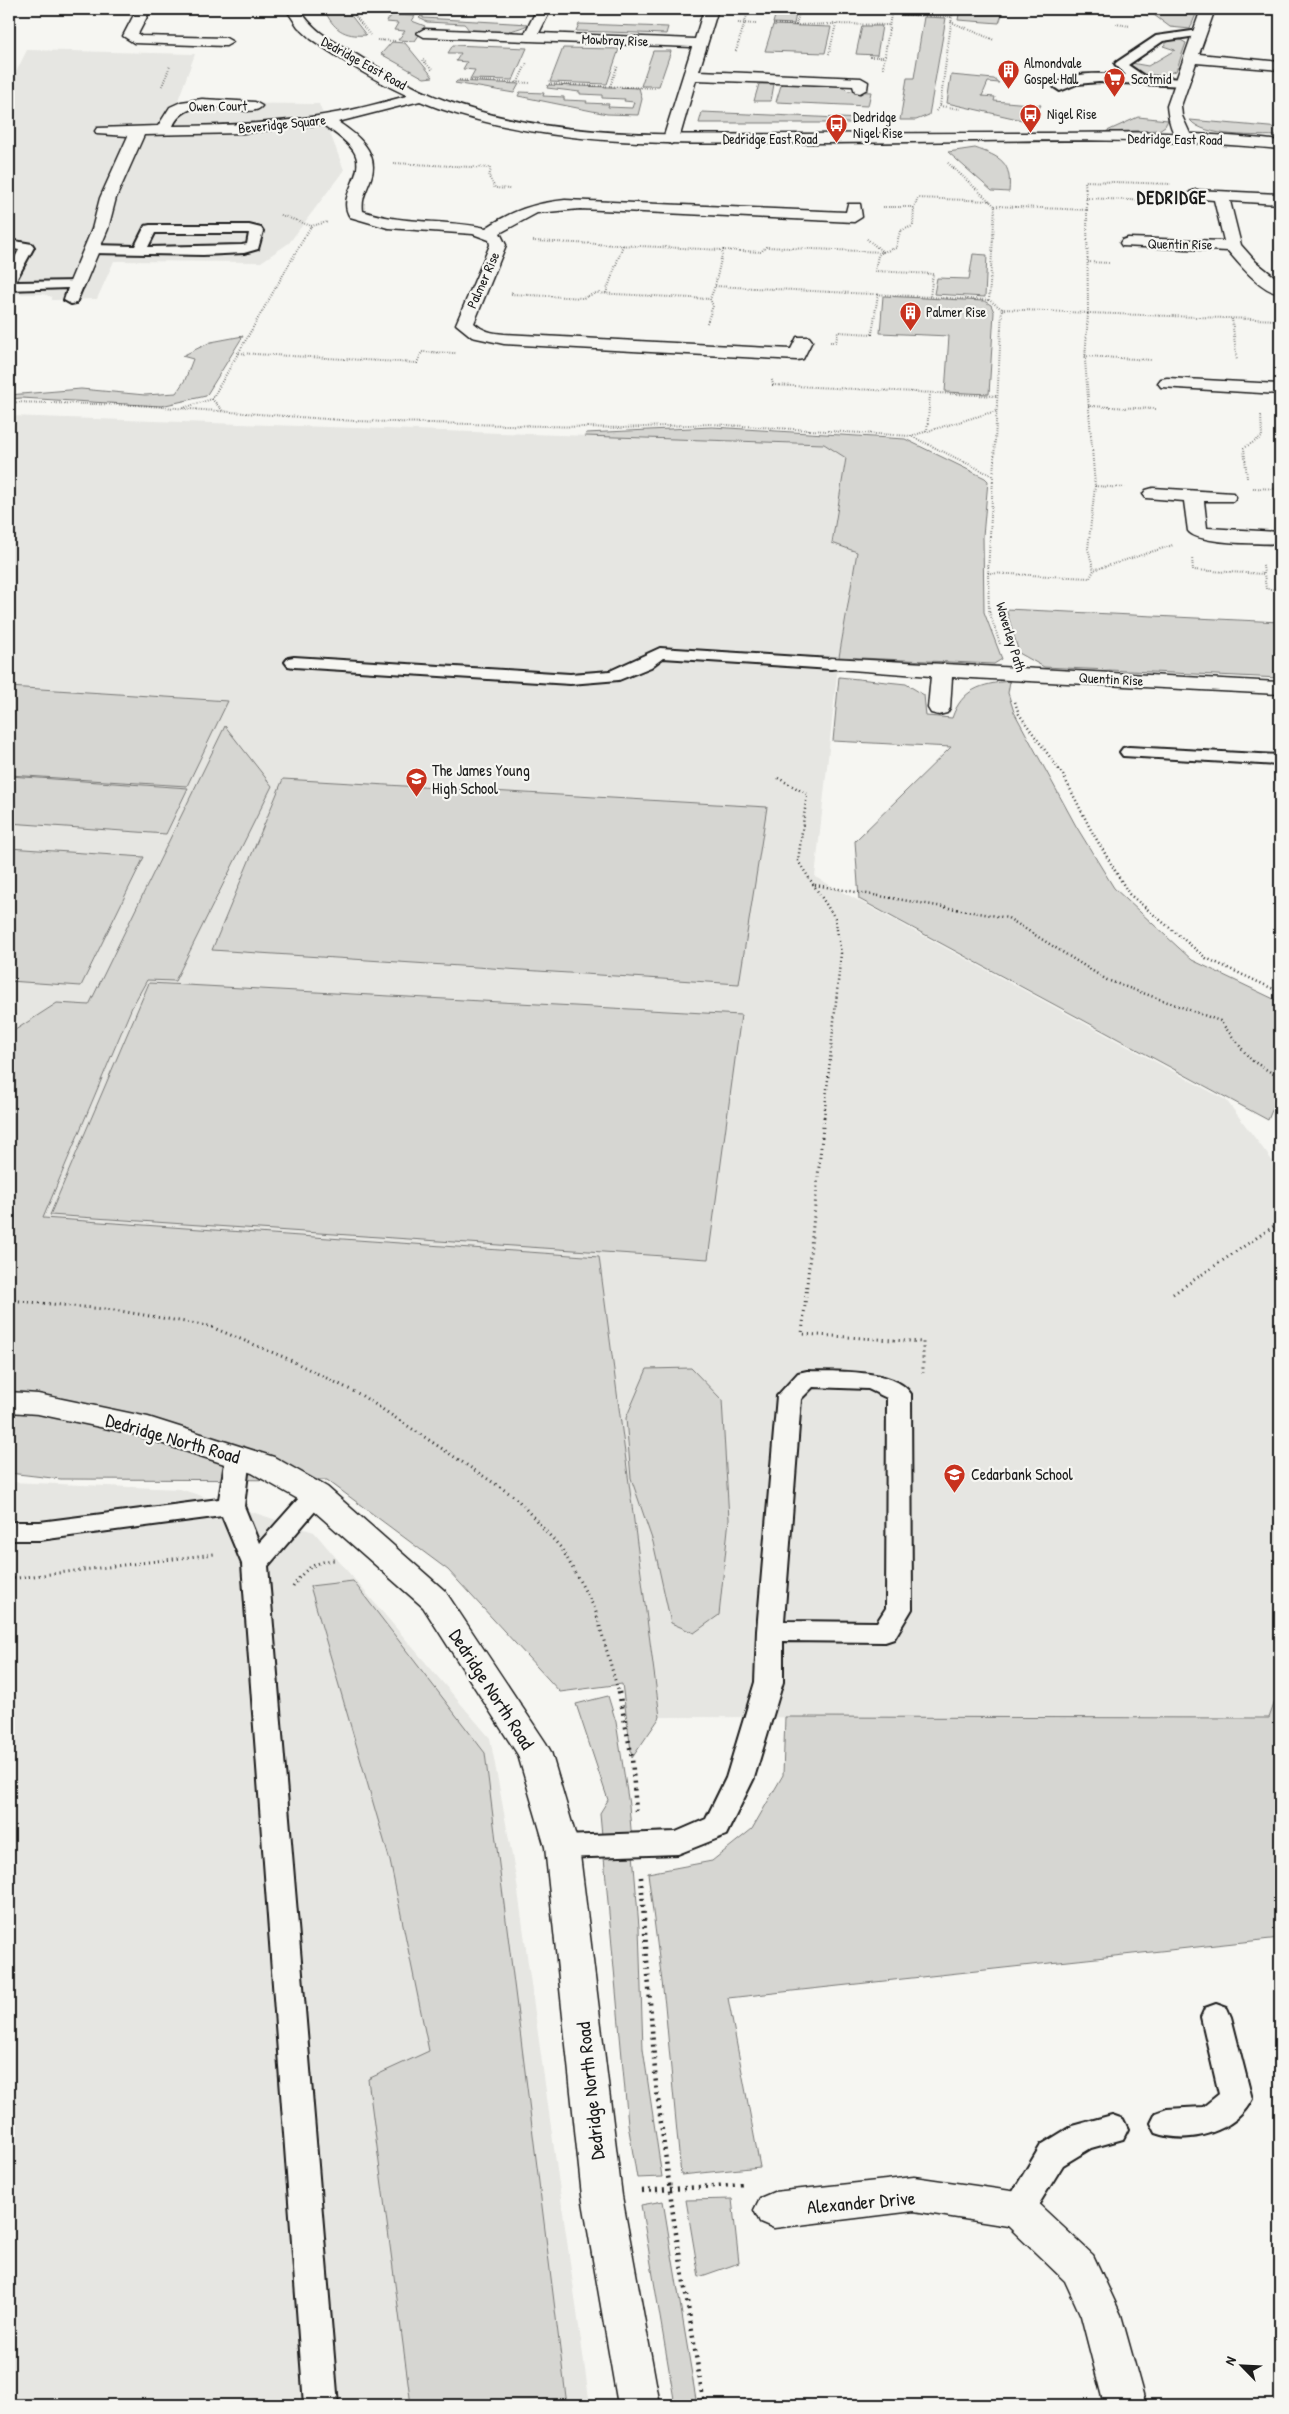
<svg xmlns="http://www.w3.org/2000/svg" width="1289" height="2414" font-family="'Patrick Hand',sans-serif">
<style>
.built{fill:#e6e6e2}
.green{fill:#d6d6d2;stroke:#797977}
.lines{fill:none;stroke-linecap:round;stroke-linejoin:round}
.lane-casing{stroke:#1c1c1c;stroke-width:4}
.street-casing{stroke:#1c1c1c;stroke-width:3}
.secondary-casing{stroke:#1c1c1c;stroke-width:3}
.path-far3{stroke:#1c1c1c;stroke-width:2;stroke-dasharray:0.5 2;stroke-linecap:butt}
.path-far2{stroke:#1c1c1c;stroke-width:2.5;stroke-dasharray:1 3;stroke-linecap:butt}
.path-far1{stroke:#1c1c1c;stroke-width:3;stroke-dasharray:1 4;stroke-linecap:butt}
.path{stroke:#1c1c1c;stroke-width:4.5;stroke-dasharray:2 5;stroke-linecap:butt}
.lane{fill:#f6f6f2;fill-rule:evenodd}
.street{fill:#f6f6f2;fill-rule:evenodd}
.secondary{fill:#f6f6f2;fill-rule:evenodd}
.labels{text-anchor:middle;stroke-width:4.5;stroke-linejoin:round;paint-order:stroke}
.far-street-label{font-size:14px;fill:#1c1c1c;stroke:#f6f6f2}
.far-poi-label{font-size:14px;fill:#1c1c1c;stroke:#f6f6f2;text-anchor:start}
.poi-label{font-size:16px;fill:#1c1c1c;stroke:#f6f6f2;text-anchor:start}
.far-district-label{font-size:18px;font-weight:bold;letter-spacing:1px;fill:#1c1c1c;stroke:#f6f6f2}
.near-street-label{font-size:19px;fill:#1c1c1c;stroke:#f6f6f2}
</style>
<rect width="100%" height="100%" fill="#f6f6f2"/>
<filter id="ink" filterUnits="userSpaceOnUse"><feTurbulence type="fractalNoise" baseFrequency=".02" numOctaves="2"/><feDisplacementMap in="SourceGraphic" scale="10" xChannelSelector="R" yChannelSelector="G"/><feConvolveMatrix kernelMatrix="1 2 1 2 8 2 1 2 1" color-interpolation-filters="sRGB"/></filter>
<g filter="url(#ink)">
<g class="built">
<path d="M27 50 195 54 177 103 319 104 344 170 289 243 261 262 114 261 97 299 52 300V297L43 294H9V86Z"/>
<path d="M9 416 824 444 846 457 832 543 857 552 839 657 815 877 1226 1100 1280 1171V1682L1269 1718 660 1717 599 1257 43 1218 132 1008 73 1004 9 1141Z"/>
<path d="M9 1482 180 1489 314 1532 490 1738 516 1877 590 2405H9Z"/>
</g>
<g class="green">
<path d="M324 9H346L366 35C344 37 333 29 324 9Z"/>
<path d="M777 9H797L794 24 773 23Z"/>
<path d="M960 9H1004L999 23 958 20Z"/>
<path d="M1146 9H1185L1196 14 1190 29 1170 27Z"/>
<path d="M392 15 415 16 412 21 425 26 415 41 398 40 405 31 394 30 398 23 386 22Z"/>
<path d="M421 16H423V18L529 24C518 31 481 39 469 30 467 28 466 25 464 24L427 22 419 18Z"/>
<path d="M924 17 946 18 929 115 916 120H900L907 78H914Z"/>
<path d="M579 24 668 27 666 34 576 31Z"/>
<path d="M773 25 831 27 825 53 765 51Z"/>
<path d="M862 26H882L877 55 856 54Z"/>
<path d="M1171 39H1179L1186 43 1176 71C1159 77 1144 80 1128 68L1131 63 1148 66 1175 50 1163 46Z"/>
<path d="M392 42 405 43 433 77 424 78 381 54Z"/>
<path d="M453 45 527 48 513 80 470 79 475 70 463 69 467 62 456 61 461 53H448Z"/>
<path d="M563 48 619 49 607 84 550 82Z"/>
<path d="M653 51H671L659 86H641Z"/>
<path d="M951 75 994 79 999 83 988 82 982 96 995 97 994 101 1041 105 1031 122 947 103Z"/>
<path d="M457 81 519 84 514 93 455 83Z"/>
<path d="M782 82C798 82 839 79 848 91L871 92 868 106 776 102Z"/>
<path d="M759 84H774L771 101H754Z"/>
<path d="M548 85 639 88 642 99 638 115 607 114 518 96 520 92 544 93 543 96 564 97V100L587 101 586 103 609 104 608 107 632 108 634 102 624 101 625 99 602 98V95L580 94V92L547 88Z"/>
<path d="M702 112 862 119V123H699Z"/>
<path d="M1138 117 1168 120 1165 126 1159 130 1105 132Z"/>
<path d="M1190 120 1280 128V136C1258 135 1204 138 1190 120Z"/>
<path d="M975 148C1001 157 1012 162 1009 192L992 191 948 152Z"/>
<path d="M973 254 987 255 985 297 934 294 937 278 969 279Z"/>
<path d="M883 296 984 301 991 305 994 312 989 394 945 392 949 336 880 333Z"/>
<path d="M243 336 206 396 161 406 21 398 9 399V395L81 389 145 395 176 393 185 380 193 359 182 356 211 342Z"/>
<path d="M712 427 905 439 985 478 988 481 983 536 984 612 1002 659 994 664 839 657 857 552 832 543 846 458 824 444 585 436 586 433Z"/>
<path d="M1006 609 1280 622V678L1044 667 1019 653Z"/>
<path d="M839 677 906 684 924 695 926 716 952 718C962 689 981 684 1010 681L1008 693 1014 712 1076 826 1114 888 1192 960 1280 1002V1091L1268 1120 859 899 855 841 951 747 833 741Z"/>
<path d="M9 687 228 701 187 786 9 775Z"/>
<path d="M225 726 272 786 175 981 147 980 132 1007 43 1218 599 1257 660 1717 632 1758 622 1684 560 1692 448 1570 327 1480 61 1479 9 1473V1034L57 1003 89 1005Z"/>
<path d="M9 776 188 788 166 834 9 823Z"/>
<path d="M283 779 767 807 739 984 212 950Z"/>
<path d="M9 848 144 857 81 986 9 981Z"/>
<path d="M149 983 741 1015 708 1259 50 1215Z"/>
<path d="M691 1368 722 1400 729 1519 719 1615 694 1633 671 1623 653 1542 631 1478 626 1418 647 1369Z"/>
<path d="M353 1581 485 1753 567 2405H411L368 2079 429 2051 390 1861 310 1586Z"/>
<path d="M1280 1687V1938L728 1998 760 2167 681 2175 665 2005 648 1873 712 1861 752 1829 783 1775 785 1717 1269 1718Z"/>
<path d="M608 1696 616 1722 629 1805 639 1927 643 2049 662 2177 637 2178 628 2124 600 1813 608 1800 576 1704Z"/>
<path d="M732 2199 739 2263 699 2277 686 2200Z"/>
<path d="M663 2201 697 2405H675L641 2205Z"/>
</g>
<g class="lines">
<defs>
<g id="lane">
<path d="M1199 30 1203 31V35L1163 41 1128 65 1144 76 1181 79 1185 80V86L1099 82 1077 84 1060 91 1054 87C1069 70 1105 74 1126 75L1115 64 1117 62 1156 36Z"/>
<path d="M150 225H249L261 228 263 231 258 249 244 253 203 255 92 253 85 249 92 245 135 246 145 226ZM155 233H249L247 244 242 245 148 247Z"/>
<path d="M9 240 32 244 34 247 15 282 82 281 84 284 76 303 71 304 64 300 68 288 9 290V269L19 250 9 248Z"/>
<path d="M660 648 831 659 837 660 840 664 837 668 831 669 663 658 651 667 619 680 570 684 294 667 288 666 285 662 288 658 294 657 570 674 610 671Z"/>
<path d="M1129 747 1280 755V765L1123 756 1120 752 1123 748Z"/>
<path d="M807 1371C835 1372 895 1368 911 1394L912 1609 894 1639 885 1642 783 1641V1682L754 1778 726 1835 678 1854 562 1858 552 1855 548 1847 552 1839 562 1836 676 1832 706 1819 726 1778 755 1682 757 1631 777 1396 798 1373ZM813 1387 868 1389 887 1398 886 1608 877 1622 784 1621 801 1399Z"/>
<path d="M238 1448 247 1451 250 1457 244 1506 259 1543 307 1489 316 1486 325 1489 329 1495 268 1566 338 2405H304L242 1564 222 1516 40 1540H9V1522H40L219 1499 226 1457 229 1451Z"/>
<path d="M1216 2004 1227 2008 1231 2017 1252 2099C1236 2132 1189 2145 1156 2133L1151 2123 1156 2113 1167 2109 1203 2107 1219 2094 1201 2017 1205 2008Z"/>
<path d="M1112 2115 1123 2119 1128 2129 1123 2139 1091 2148 1063 2165 1029 2220 1018 2224 1007 2220 1002 2210 1041 2145 1072 2126Z"/>
</g>
<g id="street">
<path d="M137 9H151L138 34 141 36 226 38 233 42 226 46 134 43 123 36Z"/>
<path d="M537 9H551L539 33 695 39 704 9H718L699 71 861 78 868 82 867 89 860 93 855 92 853 86 696 80 679 139 671 144 663 139 692 47 424 37 417 33 424 29 525 33Z"/>
<path d="M1201 9H1215L1199 54 1280 62V70L1196 63 1181 106 1182 116 1192 138 1184 143C1172 140 1168 117 1167 106Z"/>
<path d="M423 92 428 93 430 96 428 99 338 122C356 134 380 152 371 178 367 190 361 198 363 211 403 225 445 219 486 228 511 211 535 203 565 200L846 212 848 204H860L862 217 854 222 580 209 537 213 500 233 506 245 474 323C483 331 492 333 504 334L791 349 797 337H809L812 341 803 359 797 360 504 344 472 337 456 324 490 245 489 240 473 234 388 228 350 217C335 195 369 174 353 150 345 139 333 132 322 124L243 133 144 135 116 198 108 229 85 284 83 288H71L69 284 92 229 100 198 128 136 97 134 95 131 97 128 158 126 170 107 181 102 202 99 255 102 262 106C249 123 191 87 173 126 229 126 285 123 341 112 369 107 396 98 423 92Z"/>
<path d="M1196 190 1280 194V204L1230 201 1241 245 1256 262 1280 281V294C1260 290 1241 266 1228 251L1122 246 1120 243 1122 240 1128 238 1224 241 1214 200 1190 198 1188 195 1190 192Z"/>
<path d="M1167 378 1280 384V394L1161 387 1158 383 1161 379Z"/>
<path d="M1153 488 1233 493 1236 497 1233 501H1204L1207 528 1280 532V544C1262 543 1198 545 1188 531L1184 501 1146 498 1143 494 1146 490Z"/>
<path d="M831 658 1280 682V694L952 677 950 708 947 713 939 715 931 713 928 708 931 676 824 668 820 664 824 660Z"/>
<path d="M914 2177 1018 2192 1032 2198 1093 2255 1121 2315 1146 2405H1104L1081 2316 1065 2281 1008 2226 914 2211 774 2228 760 2222 754 2210 760 2198 774 2192Z"/>
</g>
<g id="secondary">
<path d="M286 9H300C312 31 333 41 354 53 383 71 412 88 444 100 557 142 684 134 802 134 883 133 965 133 1046 133 1124 132 1203 131 1280 141V149C1130 135 978 142 828 143 698 143 563 151 438 108 393 92 350 66 311 39L298 27Z"/>
<path d="M9 1392 38 1394 148 1417 274 1457 327 1487 445 1591 546 1743 551 1752 579 1847 622 2196 660 2405H618L582 2196 545 1847 518 1755 423 1607 305 1503 252 1473 133 1434 38 1414 9 1412Z"/>
</g>
</defs>
<use href="#lane" class="lane-casing"/>
<use href="#street" class="street-casing"/>
<use href="#secondary" class="secondary-casing"/>
<g class="path-far3">
<path d="M350 9 370 35"/>
<path d="M854 9 879 10"/>
<path d="M879 9 891 14 952 17"/>
<path d="M1140 9 1149 16"/>
<path d="M352 11 406 13"/>
<path d="M951 22 994 40"/>
<path d="M738 23 757 24"/>
<path d="M773 24 796 25 800 9"/>
<path d="M1116 24 1130 26"/>
<path d="M796 25 836 24"/>
<path d="M377 40 396 41"/>
<path d="M736 51 749 9"/>
<path d="M829 54 836 24 889 25"/>
<path d="M870 57H884"/>
<path d="M423 60 432 70"/>
<path d="M883 68 891 14"/>
<path d="M459 80 531 83"/>
<path d="M518 82 527 62"/>
<path d="M549 84 656 88"/>
<path d="M162 86 170 66"/>
<path d="M610 86 618 65"/>
<path d="M940 106 961 109"/>
<path d="M936 111 940 106 953 9"/>
<path d="M394 163 491 168 489 177 495 188 510 189"/>
<path d="M948 163 995 206 989 300 1002 309 988 573 989 611 1000 644"/>
<path d="M1086 198 1172 202"/>
<path d="M995 206 1087 210 1088 313 1280 320"/>
<path d="M883 207H914L918 198 991 201"/>
<path d="M1087 210 1085 181 1171 184"/>
<path d="M281 215 311 226"/>
<path d="M867 239 883 252 878 255 875 271 933 274 930 297"/>
<path d="M533 241 723 250 715 286 989 300"/>
<path d="M723 250 761 252 766 247 883 252 896 248 900 231 913 226 914 207"/>
<path d="M1088 262 1110 263"/>
<path d="M512 292 511 294 583 298 596 293 710 299"/>
<path d="M606 293 623 245"/>
<path d="M1002 309 1088 313 1085 360 1095 486 1088 549 1094 570"/>
<path d="M1232 319 1237 361"/>
<path d="M707 323 713 306 710 299 715 286"/>
<path d="M830 342H836L838 332 872 334 878 294"/>
<path d="M237 353 417 363 422 352 456 353"/>
<path d="M1085 356 1152 360"/>
<path d="M772 380 773 385 997 396"/>
<path d="M212 399 223 411"/>
<path d="M9 402 135 405 354 421 622 428 710 424 911 436 993 476"/>
<path d="M1088 406 1157 409"/>
<path d="M183 408 212 399 311 226 328 222"/>
<path d="M927 431 930 395"/>
<path d="M911 436 996 411"/>
<path d="M1247 478 1244 448 1262 437 1261 415"/>
<path d="M1095 486 1125 488"/>
<path d="M1253 488 1280 489"/>
<path d="M1192 557 1193 570 1264 574"/>
<path d="M1263 566 1266 589H1280"/>
<path d="M988 573 1090 578 1094 570 1173 545"/>
</g>
<g class="path-far2">
<path d="M1015 702 1019 714 1063 775 1091 830 1129 894 1206 958 1280 992"/>
<path d="M778 778 807 794 798 861 835 918 841 953 824 1118"/>
<path d="M815 885 1008 918 1107 980 1220 1021 1251 1060 1280 1078"/>
</g>
<g class="path-far1">
<path d="M824 1117 802 1334 923 1342V1373"/>
<path d="M1173 1294 1280 1222"/>
<path d="M9 1300 114 1310 209 1326 286 1358 361 1395 515 1497 562 1549 595 1609 619 1694"/>
<path d="M9 1579 214 1554"/>
<path d="M293 1587C303 1570 315 1561 335 1560"/>
</g>
<g class="path">
<path d="M619 1692 632 1758 636 1811"/>
<path d="M641 1877 656 2085 674 2221 704 2405"/>
<path d="M642 2191 745 2184"/>
</g>
<use href="#lane" class="lane"/>
<use href="#street" class="street"/>
<use href="#secondary" class="secondary"/>
</g>
</g>
<defs>
<symbol id="building-pin" viewBox="-11 -11 22 30"><path d="M0 17L-7.5 6A9.5 9.5 0 1 1 7.5 6Z" fill="#c8321e" stroke="#f6f6f2"/><path d="M-4-6H4V6H1V3H-1V6H-4ZM-2.5-4.3h1.7v1.8h-1.7ZM.8-4.3h1.7v1.8H.8ZM-2.5-1h1.7V.8h-1.7ZM.8-1h1.7V.8H.8Z" fill="#fff"/></symbol>
<symbol id="supermarket-pin" viewBox="-11 -11 22 30"><path d="M0 17L-7.5 6A9.5 9.5 0 1 1 7.5 6Z" fill="#c8321e" stroke="#f6f6f2"/><path d="M-6-5.5h2.5l.6 2H6L4.5 2H-2.5L-4.4-4H-6ZM-1.5 3.2a1.3 1.3 0 1 0 .1 0ZM3 3.2a1.3 1.3 0 1 0 .1 0Z" fill="#fff"/></symbol>
<symbol id="bus-pin" viewBox="-11 -11 22 30"><path d="M0 17L-7.5 6A9.5 9.5 0 1 1 7.5 6Z" fill="#c8321e" stroke="#f6f6f2"/><path d="M-5-6H5V4H4V6H2V4H-2V6H-4V4H-5ZM-3.5-4V0h7V-4ZM-3.5 1.2v1.5H-2V1.2ZM2 1.2v1.5H3.5V1.2Z" fill="#fff"/></symbol>
<symbol id="school-pin" viewBox="-11 -11 22 30"><path d="M0 17L-7.5 6A9.5 9.5 0 1 1 7.5 6Z" fill="#c8321e" stroke="#f6f6f2"/><path d="M0-5L7-2L0 1L-7-2ZM-4 1L0 2.5L4 1V4Q0 6-4 4Z" fill="#fff"/></symbol>
</defs>
<g fill-rule="evenodd">
<use href="#building-pin" x="996" y="58" width="25" height="34"/>
<use href="#supermarket-pin" x="1102" y="66" width="25" height="34"/>
<use href="#bus-pin" x="1018" y="102" width="25" height="34"/>
<use href="#bus-pin" x="824" y="112" width="25" height="34"/>
<use href="#building-pin" x="898" y="300" width="25" height="34"/>
<use href="#school-pin" x="404" y="766" width="25" height="34"/>
<use href="#school-pin" x="942" y="1462" width="25" height="34"/>
</g>
<g class="labels">
<g class="far-street-label">
<text transform="translate(615 40) rotate(2)" y="5">Mowbray Rise</text>
<text transform="translate(364 63) rotate(29)" y="5">Dedridge East Road</text>
<text transform="translate(218 106) rotate(-1)" y="5">Owen Court</text>
<text transform="translate(282 124) rotate(-6)" y="5">Beveridge Square</text>
<text x="770" y="144">Dedridge East Road</text>
<text transform="translate(1175 139) rotate(1)" y="5">Dedridge East Road</text>
<text transform="translate(1180 244) rotate(1)" y="5">Quentin Rise</text>
<text transform="translate(483 280) rotate(-66)" y="5">Palmer Rise</text>
<text transform="translate(1011 637) rotate(73)" y="5">Waverley Path</text>
<text transform="translate(1111 679) rotate(3)" y="5">Quentin Rise</text>
</g>
<g class="far-poi-label">
<text x="1024" y="68">Almondvale<tspan x="1024" dy="16">Gospel Hall</tspan></text>
<text x="1131" y="84">Scotmid</text>
<text x="1047" y="119">Nigel Rise</text>
<text x="853" y="122">Dedridge<tspan x="853" dy="16">Nigel Rise</tspan></text>
<text x="926" y="317">Palmer Rise</text>
</g>
<g class="poi-label">
<text x="432" y="776">The James Young<tspan x="432" dy="18">High School</tspan></text>
<text x="971" y="1480">Cedarbank School</text>
</g>
<g class="far-district-label">
<text x="1172" y="204">DEDRIDGE</text>
</g>
<g class="near-street-label">
<text transform="translate(173 1438) rotate(16)" y="7">Dedridge North Road</text>
<text transform="translate(492 1689) rotate(57)" y="7">Dedridge North Road</text>
<text transform="translate(590 2091) rotate(-96)" y="7">Dedridge North Road</text>
<text transform="translate(861 2202) rotate(-5)" y="7">Alexander Drive</text>
</g>
</g>
<rect width="1289" height="2414" fill="none" stroke="#f6f6f2" stroke-width="30"/>
<rect x="15" y="15" width="1259" height="2384" fill="none" stroke="#1c1c1c" stroke-width="2" filter="url(#ink)"/>
<g transform="translate(1242 2366) rotate(294)" stroke="#f6f6f2" stroke-width="4" paint-order="stroke">
<path d="M0-4L9 19L0 12L-9 19Z" fill="#1c1c1c"/>
<text y="-8" font-size="14" font-weight="bold" text-anchor="middle" fill="#1c1c1c">N</text>
</g>
</svg>
